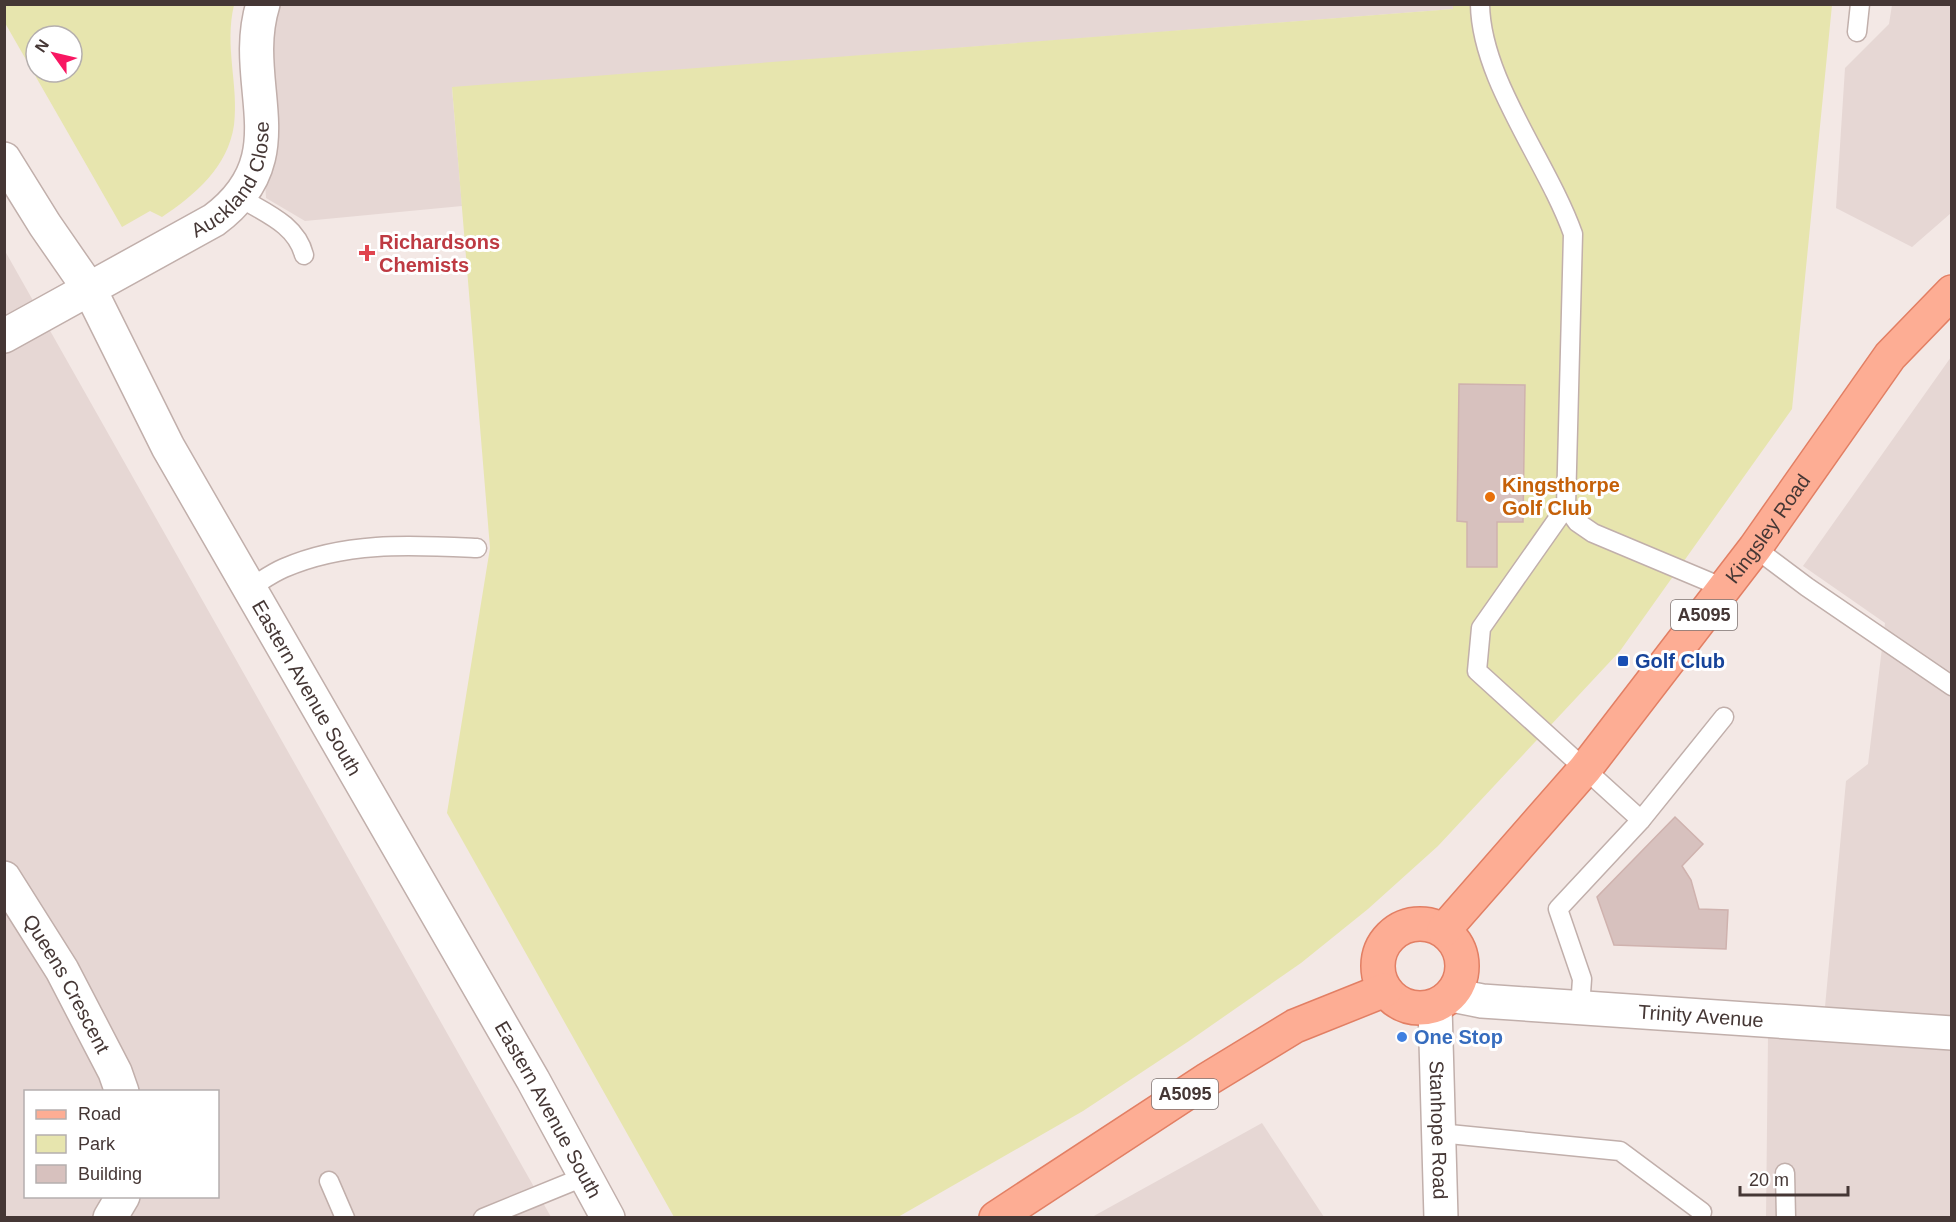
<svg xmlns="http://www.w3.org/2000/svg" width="1956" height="1222" font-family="Arial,sans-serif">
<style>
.residential{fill:#e6d7d4;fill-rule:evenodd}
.green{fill:#e7e5ae;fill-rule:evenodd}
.building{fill:#d7c1be;stroke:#cfb2ae;stroke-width:1.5}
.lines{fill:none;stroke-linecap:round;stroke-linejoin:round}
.lane-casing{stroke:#c1afab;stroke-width:21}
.street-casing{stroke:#c1afab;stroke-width:36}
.primary-casing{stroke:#e27f64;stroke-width:36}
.lane{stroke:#fff;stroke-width:18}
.street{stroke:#fff;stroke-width:33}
.primary{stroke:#fdad94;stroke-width:33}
.health-dot{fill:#e0444e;stroke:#fff;stroke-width:2}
.food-dot{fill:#e8710a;stroke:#fff;stroke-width:2}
.transit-dot{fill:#1a4fb4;stroke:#fff;stroke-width:2}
.shop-dot{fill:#3f7fe0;stroke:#fff;stroke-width:2}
.labels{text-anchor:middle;stroke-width:6;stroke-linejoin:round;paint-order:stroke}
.shield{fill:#fff;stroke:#7d7372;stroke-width:1.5}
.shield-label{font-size:18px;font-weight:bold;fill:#453735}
.street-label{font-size:20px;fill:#453735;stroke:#fff}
.health-label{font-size:20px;font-weight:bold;fill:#be3a42;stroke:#fff;text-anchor:start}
.food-label{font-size:20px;font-weight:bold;fill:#c56008;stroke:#fff;text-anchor:start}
.transit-label{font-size:20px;font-weight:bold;fill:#164399;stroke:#fff;text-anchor:start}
.shop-label{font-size:20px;font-weight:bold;fill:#366cbe;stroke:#fff;text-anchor:start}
</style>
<rect width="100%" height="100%" fill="#f3e8e5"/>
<g class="residential">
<path d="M255 5H1453V9L452 88 462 206 305 221 266 198Z"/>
<path d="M1892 5H1951V213L1912 247 1836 208 1845 68 1889 24Z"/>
<path d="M5 251 551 1217H5ZM26 1092H218V1196H26Z"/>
<path d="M1951 357V1217L1766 1218 1768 1036 1822 1039 1846 781 1868 764 1885 623 1803 566Z"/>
<path d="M1262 1123 1324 1217H1092Z"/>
</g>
<g class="green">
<path d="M4 5H234C224 47 239 85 234 125 228 167 195 195 162 217L150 211 122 227 5 23ZM36 36H72V72H36Z"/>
<path d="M1453 5H1832L1792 409 1620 651 1438 846 1368 909 1301 963 1189 1041 1083 1111 898 1217H674L447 813 490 548 452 87 1453 9Z"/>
</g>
<g class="building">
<path d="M1459 384 1525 385 1523 522H1497V567H1467V522L1457 521Z"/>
<path d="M1675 817 1703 844 1682 866 1691 880 1699 909 1728 910 1726 949 1614 945 1597 897Z"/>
</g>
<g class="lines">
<defs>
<g id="lane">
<path d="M1480 4C1481 80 1547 161 1573 234L1566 507 1481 628 1477 671 1641 820"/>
<path d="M1857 32 1860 4"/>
<path d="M239 197C265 213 296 224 304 255"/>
<path d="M1566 507 1577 522 1593 533 1724 588"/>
<path d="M1755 548 1807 587 1952 686"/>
<path d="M248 589C260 582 272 573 284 568 346 541 412 545 477 548"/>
<path d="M1580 1008 1582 979 1558 909 1641 820 1724 717"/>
<path d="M1439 1133 1620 1151 1702 1212"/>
<path d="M1785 1173 1786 1218"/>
<path d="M329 1181 345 1218"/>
<path d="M483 1218 586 1176"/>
</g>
<g id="street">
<path id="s1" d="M4 159 45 225 90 290 168 447 533 1080 608 1218"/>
<path id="s2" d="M4 336 214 220C300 156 238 85 263 4"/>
<path id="s3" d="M4 878 62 970 115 1072 122 1092"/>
<path id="s4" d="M1452 995 1482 1001 1952 1033"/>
<path id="s5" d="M1435 1006 1441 1218"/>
<path d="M110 1218 123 1196"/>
</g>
<g id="primary">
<circle cx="1420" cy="966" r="42"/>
<path id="s6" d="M1444 930 1585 769 1755 548 1890 356 1952 292"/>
<path d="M996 1218 1208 1079 1295 1026 1385 990"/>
</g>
</defs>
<use href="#lane" class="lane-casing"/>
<use href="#street" class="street-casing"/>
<use href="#primary" class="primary-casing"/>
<use href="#lane" class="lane"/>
<use href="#street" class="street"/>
<use href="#primary" class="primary"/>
</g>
<path class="health-dot" d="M364 244h6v6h6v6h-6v6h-6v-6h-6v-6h6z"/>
<circle class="food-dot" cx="1490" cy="497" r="6"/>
<rect class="transit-dot" x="1617" y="655" width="12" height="12" rx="3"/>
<circle class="shop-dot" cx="1402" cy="1037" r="6"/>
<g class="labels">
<g class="shield">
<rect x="1671" y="600" width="66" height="30" rx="4.5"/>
<rect x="1152" y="1079" width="66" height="30" rx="4.5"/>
</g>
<g class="shield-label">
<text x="1704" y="621">A5095</text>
<text x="1185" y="1100">A5095</text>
</g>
<g class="street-label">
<text dy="7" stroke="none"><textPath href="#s2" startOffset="285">Auckland Close</textPath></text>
<text dy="7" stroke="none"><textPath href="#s6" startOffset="516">Kingsley Road</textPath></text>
<text dy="7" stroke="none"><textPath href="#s1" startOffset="610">Eastern Avenue South</textPath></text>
<text dy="7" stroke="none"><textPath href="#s3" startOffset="123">Queens Crescent</textPath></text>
<text dy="7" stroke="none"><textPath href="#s4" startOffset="250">Trinity Avenue</textPath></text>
<text dy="7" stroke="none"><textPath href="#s1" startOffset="1096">Eastern Avenue South</textPath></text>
<text dy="7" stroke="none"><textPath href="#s5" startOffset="124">Stanhope Road</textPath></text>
</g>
<g class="health-label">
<text x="379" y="249">Richardsons<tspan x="379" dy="23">Chemists</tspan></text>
</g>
<g class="food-label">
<text x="1502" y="492">Kingsthorpe<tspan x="1502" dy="23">Golf Club</tspan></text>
</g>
<g class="transit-label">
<text x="1635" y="668">Golf Club</text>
</g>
<g class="shop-label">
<text x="1414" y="1044">One Stop</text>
</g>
</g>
<rect width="1956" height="1222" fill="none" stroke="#453735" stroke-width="12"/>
<rect x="24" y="1090" width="195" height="108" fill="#ffffff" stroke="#b5afae" stroke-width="1.5"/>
<rect x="36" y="1110" width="30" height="9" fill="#fdad94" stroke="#b5afae" stroke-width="1.5"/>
<text x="78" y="1120" font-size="18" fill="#453735">Road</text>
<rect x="36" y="1135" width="30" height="18" fill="#e7e5ae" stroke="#b5afae" stroke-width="1.5"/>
<text x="78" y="1150" font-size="18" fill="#453735">Park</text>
<rect x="36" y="1165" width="30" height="18" fill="#d7c1be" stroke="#b5afae" stroke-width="1.5"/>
<text x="78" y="1180" font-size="18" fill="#453735">Building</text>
<g transform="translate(54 54) rotate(304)"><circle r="28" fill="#ffffff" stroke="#b5afae" stroke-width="1.5"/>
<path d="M0-4.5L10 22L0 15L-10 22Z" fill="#f81762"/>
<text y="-9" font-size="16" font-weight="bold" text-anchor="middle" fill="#453735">N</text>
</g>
<path d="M1740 1186v9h108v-9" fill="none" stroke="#453735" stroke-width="3"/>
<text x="1749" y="1186" font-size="18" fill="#453735" stroke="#ffffff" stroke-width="4.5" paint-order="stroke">20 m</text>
</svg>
